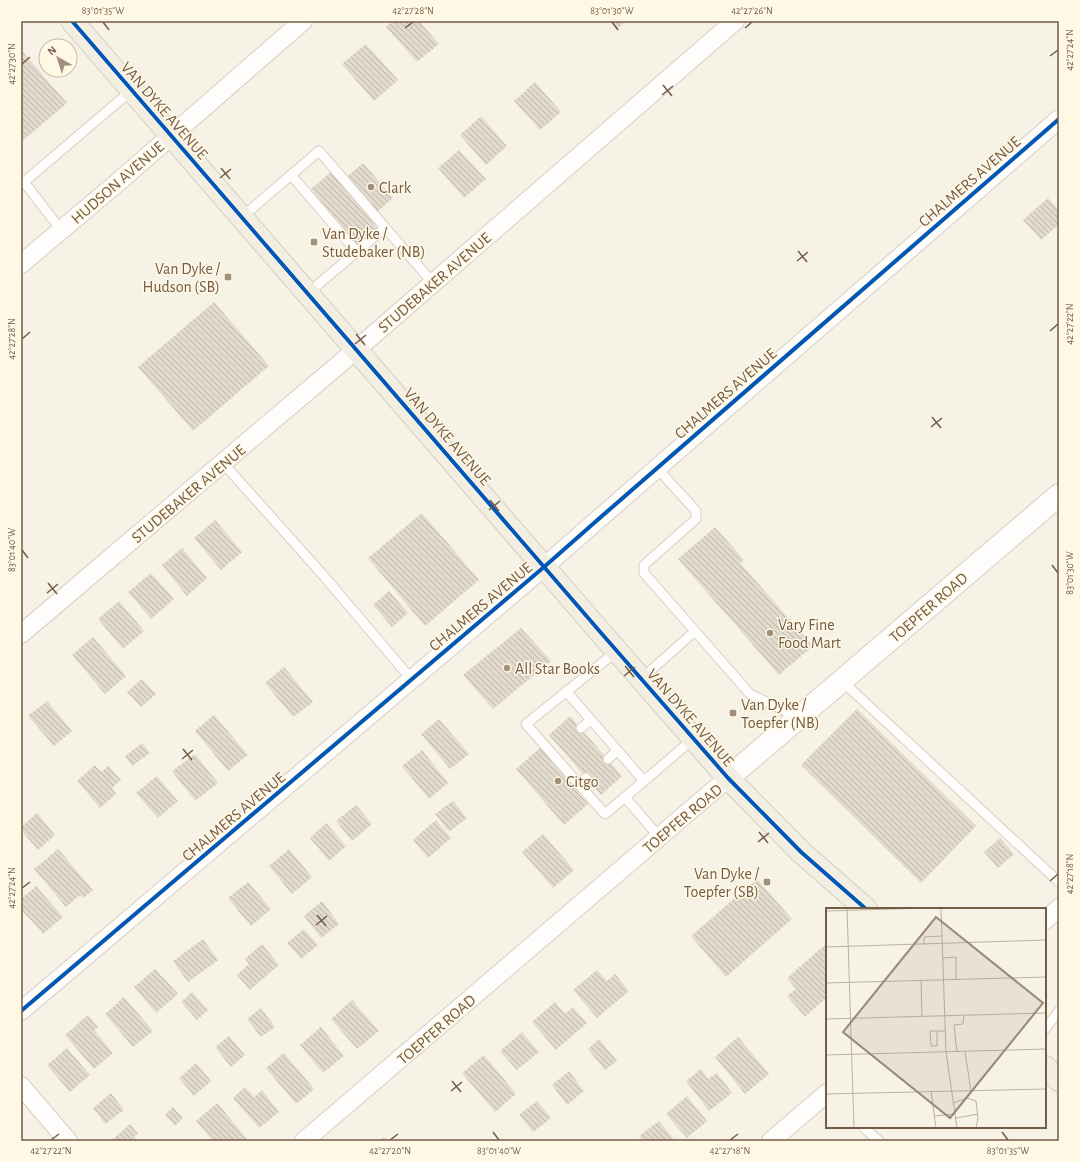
<svg xmlns="http://www.w3.org/2000/svg" width="1080" height="1162" font-family="'Alegreya Sans',sans-serif">
<style>
.building{fill:url(#building-back-hatch)}
.lines{fill:none;stroke-linecap:round;stroke-linejoin:round}
.lane-casing{stroke:#d7cfc3;stroke-width:11}
.street-casing{stroke:#d7cfc3;stroke-width:20}
.secondary-casing{stroke:#d6cdc2;stroke-width:24}
.primary-casing{stroke:#d5cdc2;stroke-width:24}
.lane{stroke:#fefdfb;stroke-width:9}
.street{stroke:#fefdfb;stroke-width:18}
.secondary{stroke:#fefdfb;stroke-width:22}
.primary{stroke:#f2eee2;stroke-width:22}
.cycleway-casing{stroke:#fff8e5;stroke-width:6}
.cycleway{stroke:#0057b8;stroke-width:4}
.ticks{fill:none;stroke:#745b45;stroke-width:1.5}
.poi-dot{fill:#a2907d;stroke:#fff8e5;stroke-width:1.5}
.labels{text-anchor:middle;stroke-width:3;stroke-linejoin:round;paint-order:stroke}
.street-label{font-size:16px;fill:#745b45;stroke:#fff8e5}
.poi-label{font-size:16px;fill:#745b45;stroke:#fff8e5;text-anchor:start}
.inset-road{fill:none;stroke:#beb1a0;stroke-width:1}
.view{fill:#9b8875;fill-opacity:0.15;stroke:#9b8875;stroke-width:2}
.inset-edge{fill:none;stroke:#745b45;stroke-width:2}
.neatline{fill:none;stroke:#745b45;stroke-width:1.5}
.ticks-label{font-size:10px;text-anchor:middle;fill:#745b45}
</style>
<defs>
<pattern id="building-back-hatch" width="6" height="6" patternUnits="userSpaceOnUse"><rect width="6" height="6" fill="#e2dacd"/><path d="M-1 5l2 2M0 0l6 6M5-1l2 2" fill="none" stroke="#bcb4a8"/></pattern>
</defs>
<rect width="100%" height="100%" fill="#f6f2e5"/>
<g class="building">
<path d="M393 21H419L439 44 417 62 386 27Z"/>
<path d="M610 21H626L617 29Z"/>
<path d="M366 44 398 80 374 101 342 64Z"/>
<path d="M21 50 67 103 21 142Z"/>
<path d="M535 82 561 112 540 130 514 101Z"/>
<path d="M481 116 507 146 486 165 460 135Z"/>
<path d="M459 150 486 179 464 198 438 168Z"/>
<path d="M363 163 393 198 377 212 347 177Z"/>
<path d="M331 172 378 229 358 246 311 189Z"/>
<path d="M1048 198 1059 210V224L1041 240 1023 220Z"/>
<path d="M214 302 269 366 193 431 138 367Z"/>
<path d="M422 513 479 580 425 626 368 558Z"/>
<path d="M215 520 242 552 221 570 194 538Z"/>
<path d="M715 527 744 560 740 563 813 646 779 675 678 559Z"/>
<path d="M182 548 207 578 187 596 162 565Z"/>
<path d="M151 573 174 599 151 619 128 592Z"/>
<path d="M389 591 408 613 392 627 373 605Z"/>
<path d="M119 601 144 631 123 649 98 619Z"/>
<path d="M521 628 551 661 493 709 463 675Z"/>
<path d="M93 637 126 676 105 694 72 655Z"/>
<path d="M284 667 313 702 293 717 265 683Z"/>
<path d="M142 679 156 694 141 707 127 692Z"/>
<path d="M47 701 72 731 54 746 28 716Z"/>
<path d="M857 709 976 826 921 883 801 765Z"/>
<path d="M214 715 248 755 228 771 195 731Z"/>
<path d="M570 716 622 776 601 795 549 735Z"/>
<path d="M439 719 469 754 450 769 421 734Z"/>
<path d="M142 743 150 753 132 766 125 756Z"/>
<path d="M540 748 588 804 564 825 516 769Z"/>
<path d="M422 750 448 783 429 799 402 766Z"/>
<path d="M195 754 218 783 195 801 172 771Z"/>
<path d="M95 765 101 772 108 766 121 780 112 788 116 794 100 808 77 781Z"/>
<path d="M157 776 178 801 158 818 136 793Z"/>
<path d="M453 801 467 818 449 832 435 814Z"/>
<path d="M356 805 372 824 352 841 336 821Z"/>
<path d="M37 813 55 835 38 850 21 830V827Z"/>
<path d="M436 820 451 838 428 858 413 840Z"/>
<path d="M326 823 346 846 329 861 310 838Z"/>
<path d="M543 834 574 870 553 888 522 852Z"/>
<path d="M1000 838 1014 854 998 868 984 852Z"/>
<path d="M58 849 93 890 83 898 80 895 66 907 34 869Z"/>
<path d="M289 849 312 877 292 894 269 866Z"/>
<path d="M757 879 792 919 726 977 691 936Z"/>
<path d="M248 882 271 909 251 926 228 898Z"/>
<path d="M36 886 63 917 43 934 21 909V899Z"/>
<path d="M322 901 339 924 321 938 304 916Z"/>
<path d="M304 929 318 945 301 959 287 943Z"/>
<path d="M203 939 218 960 188 982 173 961Z"/>
<path d="M827 943V997L805 1017 787 996 796 989 787 978Z"/>
<path d="M262 944 279 965 250 990 237 975 249 964 245 959Z"/>
<path d="M155 969 178 994 156 1013 134 987Z"/>
<path d="M597 970 607 981 615 974 629 991 597 1018 573 990Z"/>
<path d="M192 992 208 1010 197 1020 181 1002Z"/>
<path d="M124 997 153 1031 133 1047 105 1014Z"/>
<path d="M352 1000 379 1031 357 1049 331 1019Z"/>
<path d="M555 1002 565 1014 573 1007 587 1023 556 1050 532 1022Z"/>
<path d="M261 1008 275 1027 261 1037 247 1019Z"/>
<path d="M88 1015 98 1027 94 1030 113 1053 94 1069 65 1035Z"/>
<path d="M321 1027 344 1056 323 1073 300 1045Z"/>
<path d="M522 1032 539 1052 517 1070 500 1051Z"/>
<path d="M229 1036 245 1055 231 1067 215 1047Z"/>
<path d="M738 1037 769 1074 745 1094 715 1057Z"/>
<path d="M599 1039 617 1061 605 1070 588 1049Z"/>
<path d="M67 1048 90 1075 70 1092 47 1065Z"/>
<path d="M284 1053 314 1089 296 1104 266 1068Z"/>
<path d="M484 1055 516 1094 495 1112 462 1073Z"/>
<path d="M196 1063 211 1081 194 1096 179 1078Z"/>
<path d="M701 1069 708 1079 717 1073 732 1093 709 1111 686 1081Z"/>
<path d="M569 1071 584 1091 567 1105 552 1085Z"/>
<path d="M245 1087 254 1097 262 1090 279 1112 259 1128 233 1098Z"/>
<path d="M111 1093 124 1110 105 1124 93 1108Z"/>
<path d="M687 1096 707 1121 687 1138 666 1114Z"/>
<path d="M537 1101 551 1118 533 1132 519 1115Z"/>
<path d="M217 1103 249 1141H213L196 1121Z"/>
<path d="M173 1107 183 1118 175 1126 165 1115Z"/>
<path d="M659 1121 675 1141H643L639 1136Z"/>
<path d="M130 1124 138 1134 134 1137 137 1141H111Z"/>
<path d="M384 1137 388 1141H379Z"/>
</g>
<g class="lines">
<defs>
<g id="lane">
<path d="M291 175 357 252"/>
<path d="M242 217 319 151 433 283"/>
<path d="M61 230 24 182 132 90"/>
<path d="M308 293 385 228"/>
<path d="M223 463 323 575 412 680"/>
<path d="M657 468 696 511V519L644 565V573L750 694 785 711 796 720"/>
<path d="M641 679 694 632"/>
<path d="M842 681 1059 882"/>
<path d="M566 691 644 781 605 814 526 724 617 651"/>
<path d="M581 728 591 720"/>
<path d="M608 759 617 751"/>
<path d="M644 781 693 739"/>
<path d="M579 785 586 778"/>
<path d="M625 797 659 837"/>
<path d="M1045 1029 1059 1011"/>
<path d="M863 1127 879 1141"/>
</g>
<g id="street">
<path d="M21 264 117 183 303 21"/>
<path d="M21 634 357 349 735 21"/>
<path d="M1045 920 1059 908"/>
<path d="M21 1011 544 567 602 516 1059 119"/>
<path d="M21 1086 68 1141"/>
<path d="M304 1141 728 778"/>
<path d="M771 1141 827 1093"/>
</g>
<path id="secondary" d="M728 778 1059 495"/>
<g id="primary">
<path d="M72 21 602 634 728 778 801 852 866 909"/>
<path d="M1045 1067 1059 1080"/>
</g>
</defs>
<use href="#lane" class="lane-casing"/>
<use href="#street" class="street-casing"/>
<use href="#secondary" class="secondary-casing"/>
<use href="#primary" class="primary-casing"/>
<use href="#lane" class="lane"/>
<use href="#street" class="street"/>
<use href="#secondary" class="secondary"/>
<use href="#primary" class="primary"/>
<defs>
<g id="cycleway">
<path d="M72 21 602 634 728 778 801 852 866 909"/>
<path d="M21 1011 544 567 602 516 1059 119"/>
</g>
</defs>
<use href="#cycleway" class="cycleway-casing"/>
<use href="#cycleway" class="cycleway"/>
</g>
<path class="ticks" d="M103 22 109 30M612 22 618 30M405 28 413 22M745 28 752 22M1050 56 1058 50M22 64 30 57M663 85 672 96M662 95 673 86M221 168 230 179M220 178 231 169M798 251 807 262M797 261 808 252M1050 331 1058 324M356 334 365 345M22 339 30 332M355 344 366 335M932 417 941 428M931 427 942 418M490 500 499 511M489 510 500 501M22 550 28 558M1052 565 1058 573M48 583 57 594M47 593 58 584M625 666 634 677M624 676 635 667M183 749 192 760M182 759 193 750M759 832 768 843M758 842 769 833M1050 881 1058 874M22 888 30 882M317 915 326 926M316 925 327 916M452 1081 461 1092M451 1091 462 1082M493 1132 499 1140M1002 1132 1008 1140M51 1140 59 1134M390 1140 398 1134M730 1140 738 1134"/>
<g class="poi-dot">
<circle cx="371" cy="187" r="4"/>
<rect x="310" y="238" width="8" height="8" rx="2"/>
<rect x="224" y="273" width="8" height="8" rx="2"/>
<circle cx="770" cy="633" r="4"/>
<circle cx="507" cy="668" r="4"/>
<rect x="729" y="709" width="8" height="8" rx="2"/>
<circle cx="558" cy="781" r="4"/>
<rect x="763" y="878" width="8" height="8" rx="2"/>
</g>
<g class="labels">
<g class="street-label">
<text transform="translate(165 110) rotate(49)" y="6">VAN DYKE AVENUE</text>
<text transform="translate(969 181) rotate(-41)" y="6">CHALMERS AVENUE</text>
<text transform="translate(117 182) rotate(-41)" y="6">HUDSON AVENUE</text>
<text transform="translate(434 282) rotate(-41)" y="6">STUDEBAKER AVENUE</text>
<text transform="translate(725 393) rotate(-41)" y="6">CHALMERS AVENUE</text>
<text transform="translate(448 436) rotate(49)" y="6">VAN DYKE AVENUE</text>
<text transform="translate(188 493) rotate(-40)" y="6">STUDEBAKER AVENUE</text>
<text transform="translate(480 606) rotate(-40)" y="6">CHALMERS AVENUE</text>
<text transform="translate(928 607) rotate(-41)" y="6">TOEPFER ROAD</text>
<text transform="translate(691 717) rotate(49)" y="6">VAN DYKE AVENUE</text>
<text transform="translate(233 816) rotate(-40)" y="6">CHALMERS AVENUE</text>
<text transform="translate(682 818) rotate(-40)" y="6">TOEPFER ROAD</text>
<text transform="translate(436 1029) rotate(-41)" y="6">TOEPFER ROAD</text>
</g>
<g class="poi-label">
<text x="379" y="193">Clark</text>
<text x="322" y="239">Van Dyke /<tspan x="322" dy="18">Studebaker (NB)</tspan></text>
<text x="220" y="274" text-anchor="end">Van Dyke /<tspan x="220" dy="18">Hudson (SB)</tspan></text>
<text x="778" y="630">Vary Fine<tspan x="778" dy="18">Food Mart</tspan></text>
<text x="515" y="674">All Star Books</text>
<text x="741" y="710">Van Dyke /<tspan x="741" dy="18">Toepfer (NB)</tspan></text>
<text x="566" y="787">Citgo</text>
<text x="759" y="879" text-anchor="end">Van Dyke /<tspan x="759" dy="18">Toepfer (SB)</tspan></text>
</g>
</g>
<g transform="translate(826 908)">
<rect width="220" height="220" fill="#f6f2e5"/>
<path class="inset-road" d="M21 0 28 220M115 0 120 144 131 220M0 3 101 0M98 37V29L116 28M0 39 220 32M117 50 130 49V72M95 73 96 109M0 75 220 69M0 111 220 105M111 123V138H105L104 123H119M131 144 128 117 137 116 138 108M139 144 145 183M0 147 220 141M105 183 110 220M0 186 220 181M127 195 141 190 150 193 152 210 150 220M108 208 129 206M130 210 152 206"/>
<path class="view" d="M110 9 217 95 124 210 17 124Z"/>
<rect width="220" height="220" class="inset-edge"/>
</g>
<rect width="1080" height="1162" fill="none" stroke="#fff8e5" stroke-width="44"/>
<g transform="translate(58 58) rotate(321)"><circle r="19" fill="#fff8e5" stroke="#c7b9a5"/>
<path d="M0-3L7 15L0 10L-7 15Z" fill="#a2907d"/>
<text y="-6" font-size="11" font-weight="bold" text-anchor="middle" fill="#745b45">N</text>
</g>
<rect x="22" y="22" width="1036" height="1118" class="neatline"/>
<g class="ticks-label">
<text x="103" y="14">83°01'35"W</text>
<text x="413" y="14">42°27'28"N</text>
<text x="612" y="14">83°01'30"W</text>
<text x="752" y="14">42°27'26"N</text>
<text transform="translate(1069 50) rotate(-90)" y="4">42°27'24"N</text>
<text transform="translate(11 64) rotate(-90)" y="4">42°27'30"N</text>
<text transform="translate(1069 324) rotate(-90)" y="4">42°27'22"N</text>
<text transform="translate(11 339) rotate(-90)" y="4">42°27'28"N</text>
<text transform="translate(11 550) rotate(-90)" y="4">83°01'40"W</text>
<text transform="translate(1069 573) rotate(-90)" y="4">83°01'30"W</text>
<text transform="translate(1069 874) rotate(-90)" y="4">42°27'18"N</text>
<text transform="translate(11 888) rotate(-90)" y="4">42°27'24"N</text>
<text x="51" y="1154">42°27'22"N</text>
<text x="390" y="1154">42°27'20"N</text>
<text x="499" y="1154">83°01'40"W</text>
<text x="730" y="1154">42°27'18"N</text>
<text x="1008" y="1154">83°01'35"W</text>
</g>
</svg>
